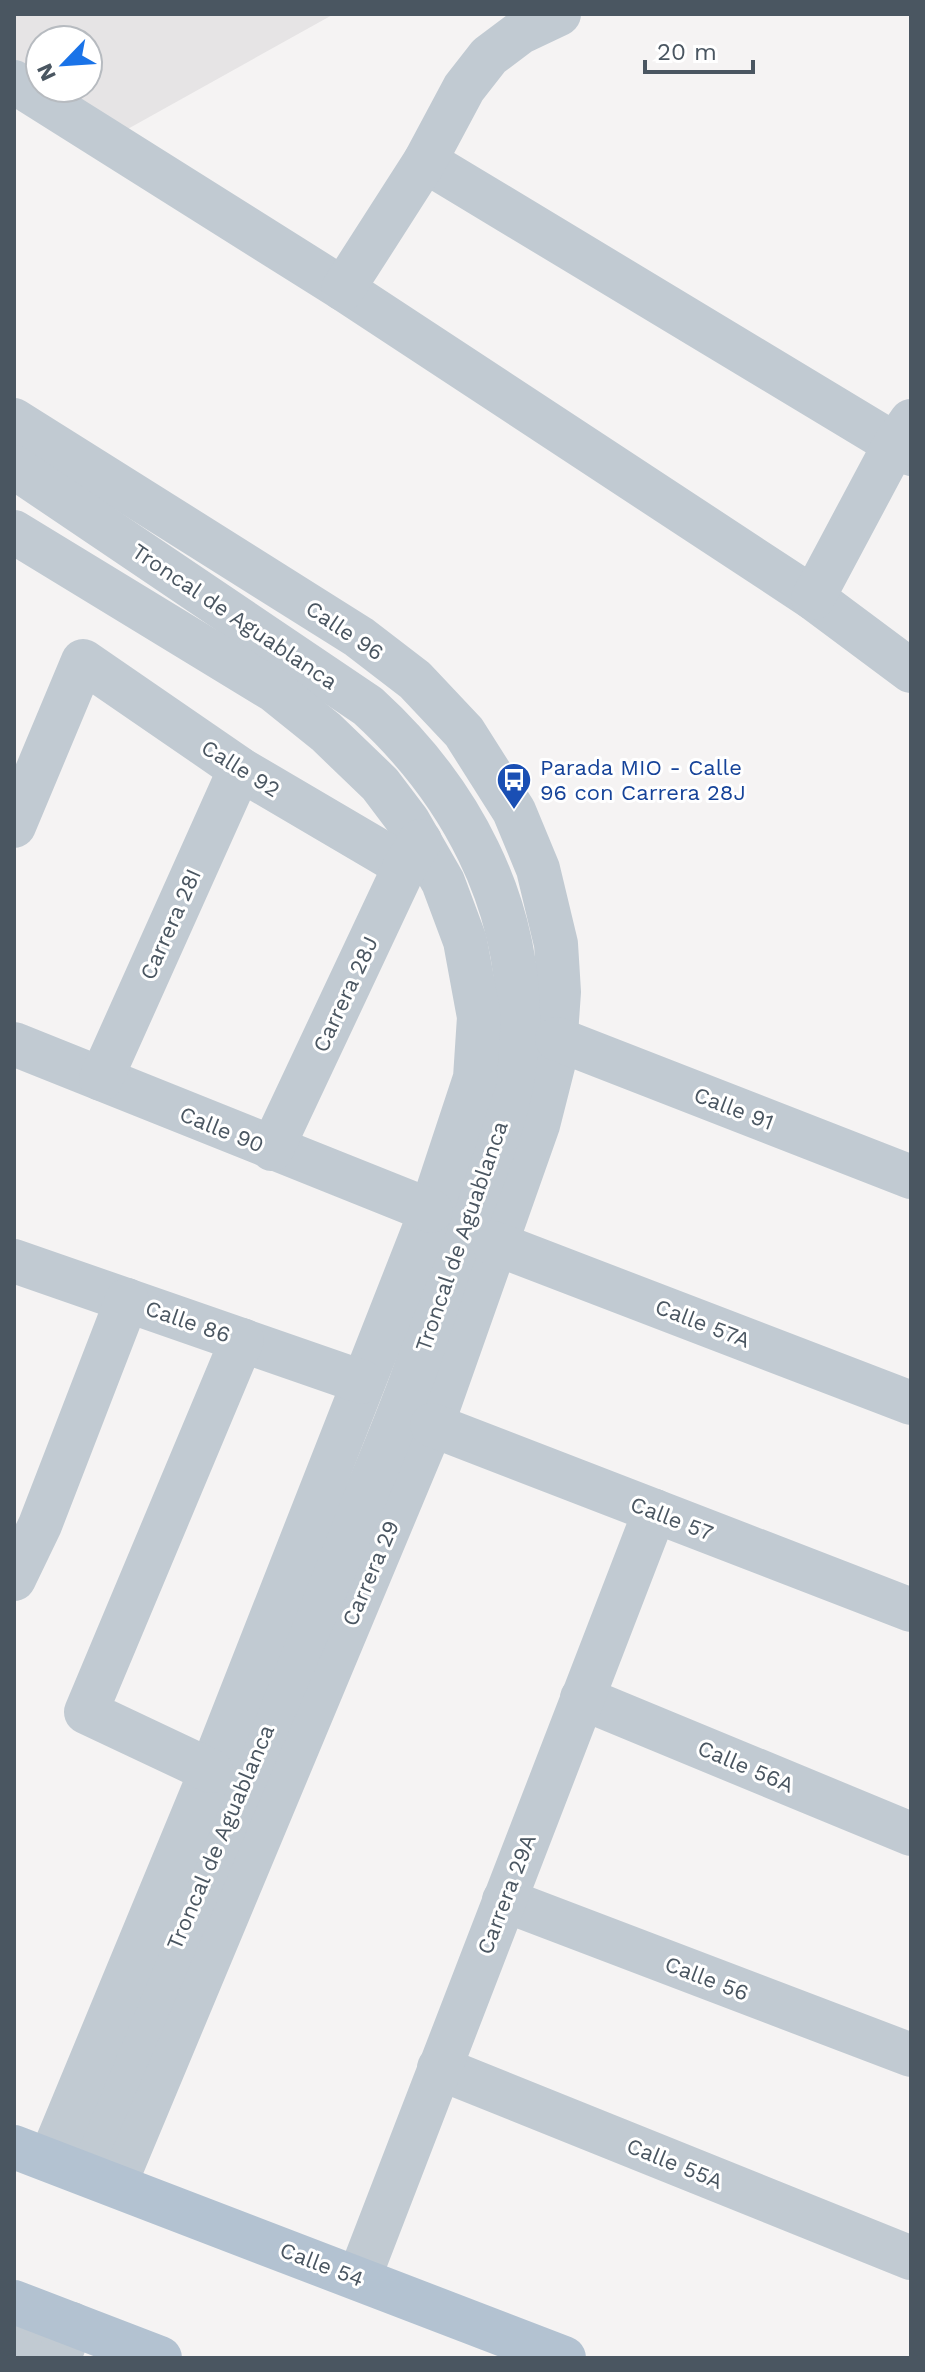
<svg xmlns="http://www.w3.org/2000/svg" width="925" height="2372" font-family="'Work Sans',sans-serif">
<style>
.education{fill:#e6e4e5;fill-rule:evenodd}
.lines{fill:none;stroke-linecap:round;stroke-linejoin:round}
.minor{stroke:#c1cad2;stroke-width:44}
.major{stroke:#b3c2d1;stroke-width:44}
.labels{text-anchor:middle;stroke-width:6;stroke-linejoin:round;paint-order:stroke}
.street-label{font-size:22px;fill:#4a5661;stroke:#fff}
.transit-label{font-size:22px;fill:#164399;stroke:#fff;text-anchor:start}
</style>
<rect width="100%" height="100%" fill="#f5f3f3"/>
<path class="education" d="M14 14H334L108 140 14 82ZM40 40H88V88H40Z"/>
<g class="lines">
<g class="minor">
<path d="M14 82 343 289 813 598 911 671"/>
<path d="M425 161 911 454"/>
<path d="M343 289 425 161 464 88 489 56 521 32 559 14"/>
<path d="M14 420 359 637 415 680 464 732 514 811 538 869 556 944 559 992 554 1062 538 1125 432 1425 115 2184"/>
<path d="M14 467 368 706C459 789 521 902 518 1029 516 1115 474 1194 447 1274 433 1317 420 1361 403 1403 366 1500 322 1595 282 1691 214 1851 146 2011 79 2171"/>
<path d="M14 532 275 691 326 732 380 784 408 821 443 882 465 941 479 1017 475 1078 431 1211 211 1771 50 2160"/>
<path d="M813 598 895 444 911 421"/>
<path d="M14 826 83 661 240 769 405 866"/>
<path d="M557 1039 911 1177"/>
<path d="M14 1044 431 1211"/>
<path d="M101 1079 240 769"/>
<path d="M272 1149 405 866 420 841"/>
<path d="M494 1243 911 1403"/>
<path d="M14 1261 362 1382"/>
<path d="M432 1425 911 1610"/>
<path d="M14 1579 40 1525 127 1300"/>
<path d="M582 1698 911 1834"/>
<path d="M211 1771 86 1712 242 1340"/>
<path d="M504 1900 911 2055"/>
<path d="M439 2068 911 2258"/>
<path d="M359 2278 655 1511"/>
<path d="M22 2358 40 2313"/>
<path d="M59 2358 72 2324"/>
</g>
<g class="major">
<path d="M14 2147 564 2358"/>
<path d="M14 2302 160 2358"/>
</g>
</g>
<defs>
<symbol id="bus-pin" viewBox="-11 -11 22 30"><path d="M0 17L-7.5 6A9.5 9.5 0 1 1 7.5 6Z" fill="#1a4fb4" stroke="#fff"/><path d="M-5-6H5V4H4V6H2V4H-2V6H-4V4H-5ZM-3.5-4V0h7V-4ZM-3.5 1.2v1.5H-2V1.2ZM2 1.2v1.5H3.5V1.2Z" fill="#fff"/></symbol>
</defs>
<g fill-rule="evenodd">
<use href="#bus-pin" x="494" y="760" width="40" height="54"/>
</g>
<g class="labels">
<g class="street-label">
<text transform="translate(235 616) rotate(34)" y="8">Troncal de Aguablanca</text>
<text transform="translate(345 630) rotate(34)" y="8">Calle 96</text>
<text transform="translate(241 768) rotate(32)" y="8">Calle 92</text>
<text transform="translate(170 924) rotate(-66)" y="8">Carrera 28I</text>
<text transform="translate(345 994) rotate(-65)" y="8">Carrera 28J</text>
<text transform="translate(734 1108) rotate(21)" y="8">Calle 91</text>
<text transform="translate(222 1129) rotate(22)" y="8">Calle 90</text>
<text transform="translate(461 1236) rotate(-71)" y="8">Troncal de Aguablanca</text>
<text transform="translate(188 1321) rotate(19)" y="8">Calle 86</text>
<text transform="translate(703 1323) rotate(21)" y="8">Calle 57A</text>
<text transform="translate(672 1518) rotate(21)" y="8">Calle 57</text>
<text transform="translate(370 1573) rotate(-67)" y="8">Carrera 29</text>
<text transform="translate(746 1766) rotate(23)" y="8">Calle 56A</text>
<text transform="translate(220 1837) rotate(-67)" y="8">Troncal de Aguablanca</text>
<text transform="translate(506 1894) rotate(-69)" y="8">Carrera 29A</text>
<text transform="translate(707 1978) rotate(21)" y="8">Calle 56</text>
<text transform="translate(675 2163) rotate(22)" y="8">Calle 55A</text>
<text transform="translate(322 2264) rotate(21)" y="8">Calle 54</text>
</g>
<g class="transit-label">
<text x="540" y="775">Parada MIO - Calle<tspan x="540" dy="25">96 con Carrera 28J</tspan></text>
</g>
</g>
<rect width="925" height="2372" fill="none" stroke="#4a5661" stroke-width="32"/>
<g transform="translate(64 64) rotate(245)"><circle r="38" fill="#ffffff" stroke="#b7bbc0" stroke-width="2"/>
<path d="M0-6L14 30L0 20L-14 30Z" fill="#1a73e8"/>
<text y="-12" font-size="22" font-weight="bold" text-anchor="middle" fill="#4a5661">N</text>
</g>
<path d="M645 60v12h108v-12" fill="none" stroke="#4a5661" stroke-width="4"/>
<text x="657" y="60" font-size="24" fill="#4a5661" stroke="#ffffff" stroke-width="6" paint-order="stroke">20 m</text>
</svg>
